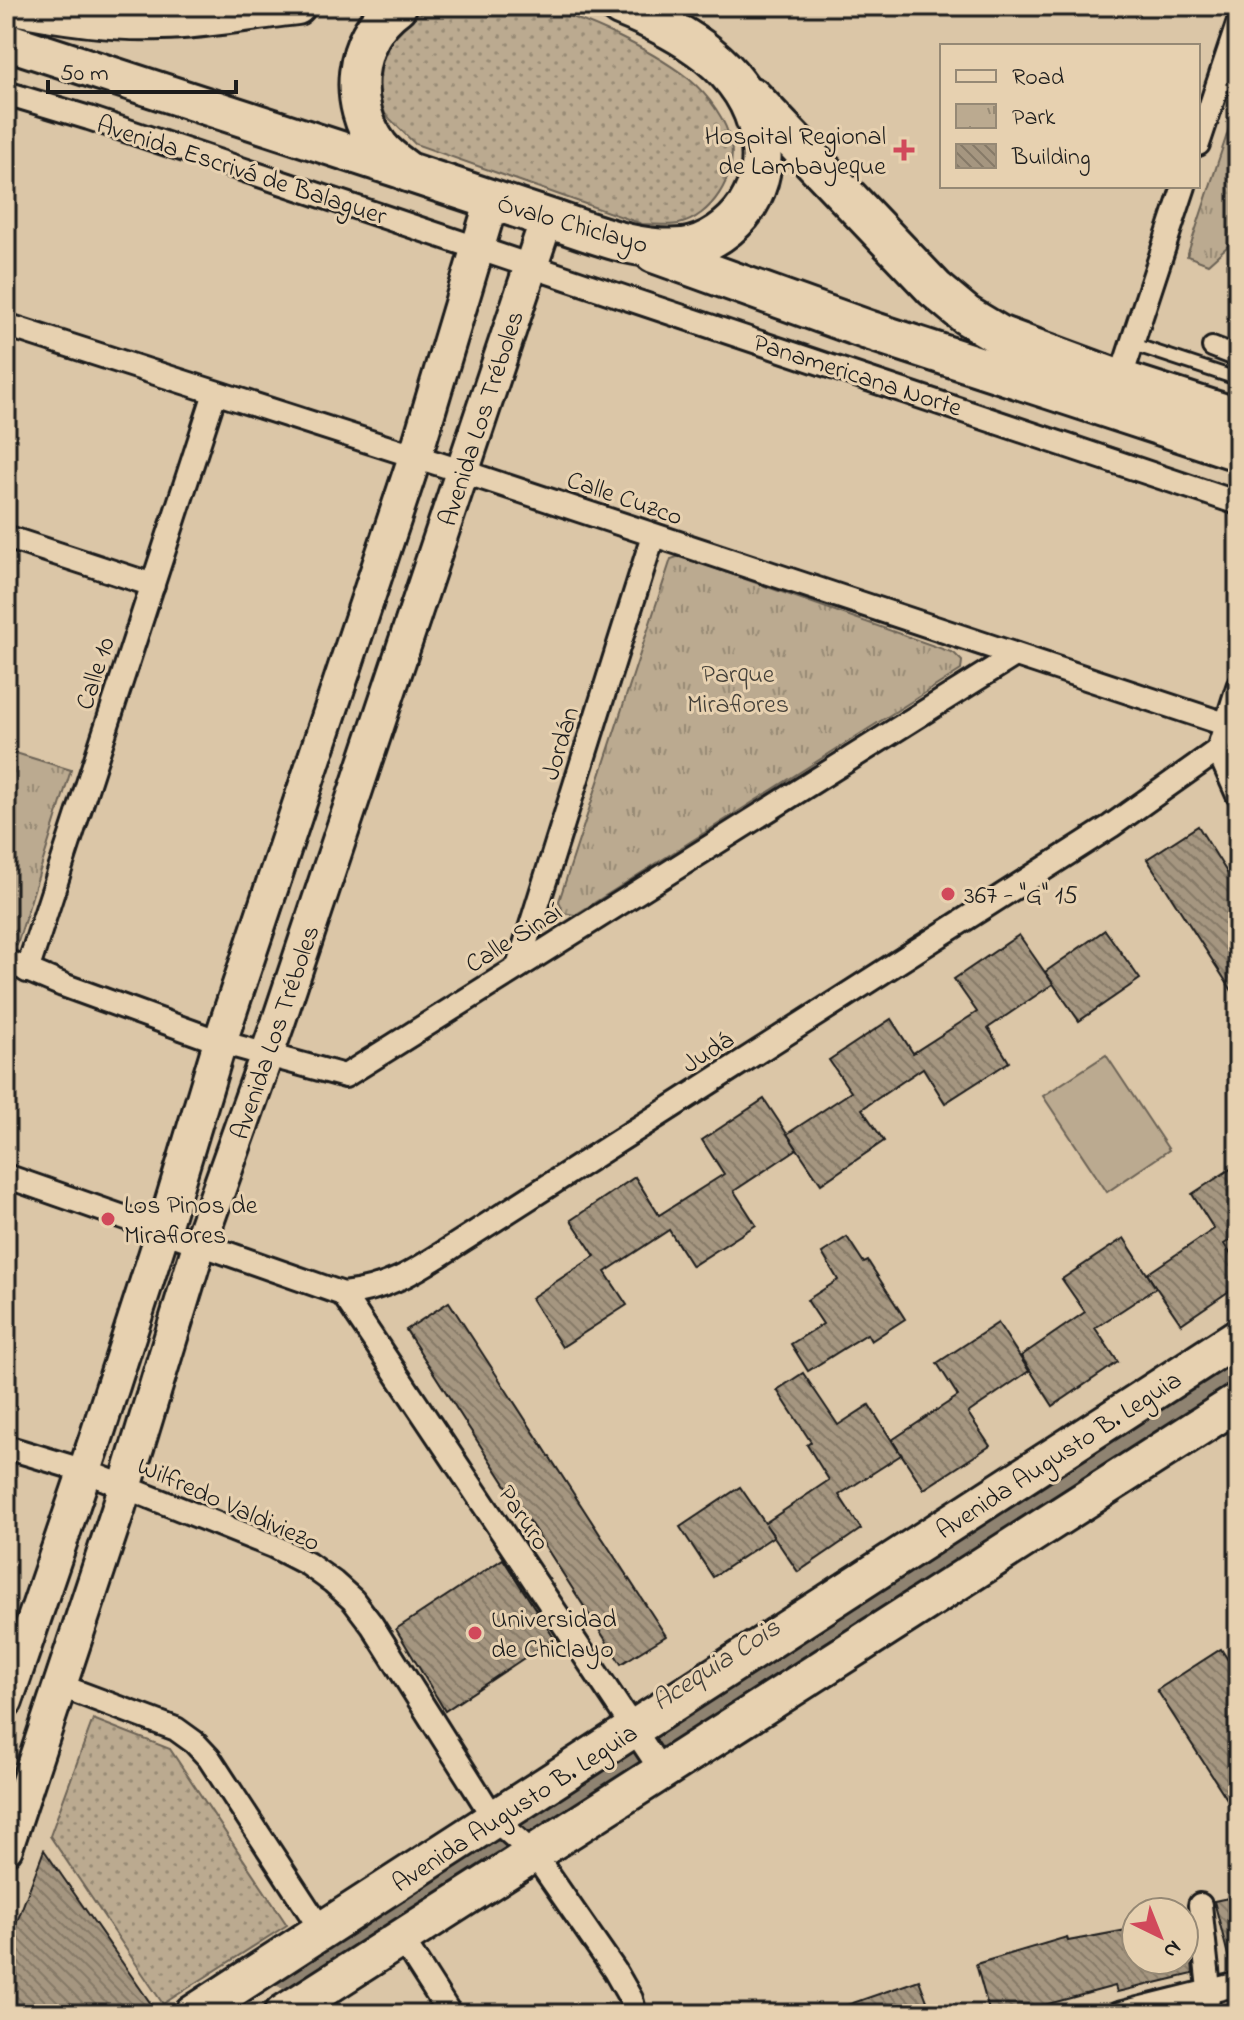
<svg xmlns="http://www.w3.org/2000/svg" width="1244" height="2020" font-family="'Indie Flower',sans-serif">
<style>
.grass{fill:url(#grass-dots);stroke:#6c6356;stroke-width:2}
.park{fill:url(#park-tufts);stroke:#6c6356;stroke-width:2}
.pitch{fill:#bbaa90;stroke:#6c6356;stroke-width:2}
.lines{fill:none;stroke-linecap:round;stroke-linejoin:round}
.canal{stroke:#8f8371;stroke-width:26}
.building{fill:url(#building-back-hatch);stroke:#1c1c1c;stroke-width:2}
.service-casing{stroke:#1c1c1c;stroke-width:17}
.pedestrian-casing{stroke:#1c1c1c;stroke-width:24}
.minor-casing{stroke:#1c1c1c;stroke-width:28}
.secondary-casing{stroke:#1c1c1c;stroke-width:38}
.primary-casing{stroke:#1c1c1c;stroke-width:42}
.trunk-casing{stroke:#1c1c1c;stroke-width:44}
.service{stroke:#e7d1b0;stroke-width:11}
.pedestrian{stroke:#e7d1b0;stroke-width:18}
.minor{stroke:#e7d1b0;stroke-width:22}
.secondary{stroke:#e7d1b0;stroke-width:32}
.primary{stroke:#e7d1b0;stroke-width:36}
.trunk{stroke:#e7d1b0;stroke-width:38}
.poi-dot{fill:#d1495b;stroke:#e7d1b0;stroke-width:3}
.labels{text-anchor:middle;stroke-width:6;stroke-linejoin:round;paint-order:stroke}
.poi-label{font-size:26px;fill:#1c1c1c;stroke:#e7d1b0;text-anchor:start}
.street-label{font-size:26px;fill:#1c1c1c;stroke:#e7d1b0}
.park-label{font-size:26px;fill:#444039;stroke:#e7d1b0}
.water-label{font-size:28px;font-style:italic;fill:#44403a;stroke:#e7d1b0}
</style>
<defs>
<pattern id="grass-dots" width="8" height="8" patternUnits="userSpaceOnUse" patternTransform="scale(2)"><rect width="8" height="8" fill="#bbaa90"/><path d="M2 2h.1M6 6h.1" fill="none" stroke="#978a75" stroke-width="1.8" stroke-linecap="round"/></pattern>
<pattern id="park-tufts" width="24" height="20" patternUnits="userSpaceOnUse" patternTransform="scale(2)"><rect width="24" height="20" fill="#bbaa90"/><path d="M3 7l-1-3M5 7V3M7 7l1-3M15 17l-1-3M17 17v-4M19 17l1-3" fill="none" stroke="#978a75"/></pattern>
<pattern id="building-back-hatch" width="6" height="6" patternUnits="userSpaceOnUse" patternTransform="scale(2)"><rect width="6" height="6" fill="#a59680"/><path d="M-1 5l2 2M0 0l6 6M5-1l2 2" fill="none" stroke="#867a68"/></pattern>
</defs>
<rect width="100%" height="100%" fill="#dbc6a7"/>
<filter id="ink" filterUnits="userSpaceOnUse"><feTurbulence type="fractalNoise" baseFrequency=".0125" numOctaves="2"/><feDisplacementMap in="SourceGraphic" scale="16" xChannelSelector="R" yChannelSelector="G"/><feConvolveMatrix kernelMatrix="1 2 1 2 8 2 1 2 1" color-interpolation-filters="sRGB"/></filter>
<g filter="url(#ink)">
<g class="grass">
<path d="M444 6C471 6 498 4 524 6 573 10 650 49 689 79 708 95 727 120 731 144 737 176 711 217 679 224 668 226 654 224 642 224L415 144 385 114 375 79 389 43 416 15Z"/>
<path d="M93 1719 170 1749 287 1925 163 2004 50 1836Z"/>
</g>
<g class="park">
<path d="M1238 101V237L1208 264 1187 256Z"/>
<path d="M680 556 954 653 962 661 961 670 575 915 563 913 559 901 671 559Z"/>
<path d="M6 750 71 770 17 945 6 940Z"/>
</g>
<path class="pitch" d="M1106 1055 1169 1150 1107 1192 1043 1096Z"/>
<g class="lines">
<path class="canal" d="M286 1975 736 1691 1238 1366"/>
</g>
<g class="building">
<path d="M1198 826 1238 890V1000L1147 859Z"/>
<path d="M1105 930 1140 979 1079 1021 1045 972Z"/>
<path d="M1019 935 1053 984 988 1028 1009 1062 945 1103 923 1068 862 1109 884 1141 821 1184 787 1134 851 1092 829 1060 891 1019 913 1053 977 1012 954 979Z"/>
<path d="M764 1099 797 1149 734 1191 756 1225 692 1266 669 1230 605 1272 627 1305 562 1347 531 1298 595 1256 571 1220 635 1177 659 1215 724 1174 702 1140Z"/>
<path d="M1238 1164V1235L1224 1244 1238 1265V1285L1181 1324 1147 1274 1214 1229 1192 1194Z"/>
<path d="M847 1237 864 1263 868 1261 905 1319 871 1341 867 1334 808 1371 791 1344 823 1324 807 1300 838 1280 822 1253Z"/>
<path d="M1124 1238 1156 1288 1095 1328 1118 1362 1053 1406 1021 1356 1085 1312 1062 1279Z"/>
<path d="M449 1302 666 1636 621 1664 406 1330Z"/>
<path d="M998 1323 1029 1371 968 1413 990 1446 924 1489 892 1440 958 1396 937 1363Z"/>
<path d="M803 1373 838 1425 869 1405 901 1455 839 1495 861 1529 798 1572 766 1525 774 1536 713 1577 680 1527 740 1487 765 1523 829 1480 807 1445 811 1442 777 1390Z"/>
<path d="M503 1559 554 1638 445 1711 396 1629Z"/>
<path d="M1221 1649 1238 1675V1816L1157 1690Z"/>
<path d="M44 1850 158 2014H6V1951Z"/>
<path d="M1238 1896V1966L1231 1967 1214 1901Z"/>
<path d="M1132 1929 1136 1960H1192L1193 1974 1117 1992 1115 1986 1030 2009 1032 2014H990L976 1964 1067 1937 1068 1941Z"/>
<path d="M919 1980 932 2014H830V2011Z"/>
</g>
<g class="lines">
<defs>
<path id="service" d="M1132 344 1238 379"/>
<path id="pedestrian" d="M1212 347 1238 357"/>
<g id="minor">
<path d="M6 93 89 118 1238 503"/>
<path d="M1198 144 1238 24"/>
<path d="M6 325 464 472 1225 724"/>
<path d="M1120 380 1184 186"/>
<path d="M6 537 153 585"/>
<path d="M1238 687 1218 750 1238 795"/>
<path d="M6 961 63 985 220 1042 345 1076 1015 655"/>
<path d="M518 967 653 536"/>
<path d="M27 971 215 393"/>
<path d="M6 1176 343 1294C396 1288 425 1264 468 1237L1111 826 1218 750"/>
<path d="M343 1294 661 1770"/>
<path d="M6 1447 85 1471 273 1546 308 1564 333 1582 353 1600 372 1625 495 1820 534 1854 615 1971 631 1999 635 2014"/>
<path d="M61 1686 176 1729 194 1742 209 1758 322 1931"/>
<path d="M1200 1905 1209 1989 1206 2014"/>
<path d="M402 1939 450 2014"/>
<path d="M1118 2014 1238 1984"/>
</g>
<g id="secondary">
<path d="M6 1701 96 1438 163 1231 220 1042 415 457 492 200"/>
<path d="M6 1848 119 1507 200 1242 278 1023 547 218"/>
</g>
<g id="primary">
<path d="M15 6C64 16 112 23 162 21 207 20 252 11 297 6"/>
<path d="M6 41 408 172"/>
<path d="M193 2014 1238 1337"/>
<path d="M283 2014 1238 1402"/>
</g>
<g id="trunk">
<path d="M397 6C352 38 347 105 379 147 387 157 399 165 408 172 456 188 505 204 553 220 596 234 637 252 683 248 708 245 733 227 747 206 761 183 764 163 760 137 748 67 680 30 620 6"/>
<path d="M752 97 935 289 966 315 1001 336 1120 380 1238 418"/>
<path d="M654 253 868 330 1238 451"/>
</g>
</defs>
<use href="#service" class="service-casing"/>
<use href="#pedestrian" class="pedestrian-casing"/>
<use href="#minor" class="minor-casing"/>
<use href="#secondary" class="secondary-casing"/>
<use href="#primary" class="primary-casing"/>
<use href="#trunk" class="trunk-casing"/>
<use href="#service" class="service"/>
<use href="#pedestrian" class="pedestrian"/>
<use href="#minor" class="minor"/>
<use href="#secondary" class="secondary"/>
<use href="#primary" class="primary"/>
<use href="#trunk" class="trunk"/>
</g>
</g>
<g class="poi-dot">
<path d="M900 138h8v8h8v8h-8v8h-8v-8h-8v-8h8z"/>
<circle cx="948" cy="894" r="8"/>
<circle cx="108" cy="1219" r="8"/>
<circle cx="475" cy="1633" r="8"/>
</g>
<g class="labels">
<g class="poi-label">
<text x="886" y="144" text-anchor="end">Hospital Regional<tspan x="886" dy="30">de Lambayeque</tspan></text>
<text x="964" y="903">367 - "G" 15</text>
<text x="124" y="1213">Los Pinos de<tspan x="124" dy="30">Miraflores</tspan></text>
<text x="491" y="1627">Universidad<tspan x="491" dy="30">de Chiclayo</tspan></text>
</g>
<g class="street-label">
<text transform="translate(242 169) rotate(18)" y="9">Avenida Escrivá de Balaguer</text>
<text transform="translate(573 223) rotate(16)" y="9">Óvalo Chiclayo</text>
<text transform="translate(858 374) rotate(18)" y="9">Panamericana Norte</text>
<text transform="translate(480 418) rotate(-72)" y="9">Avenida Los Tréboles</text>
<text transform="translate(625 497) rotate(19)" y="9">Calle Cuzco</text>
<text transform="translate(94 673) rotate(-72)" y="9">Calle 10</text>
<text transform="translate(559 743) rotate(-73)" y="9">Jordán</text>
<text transform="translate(513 937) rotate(-32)" y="9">Calle Sinaí</text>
<text transform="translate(274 1032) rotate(-71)" y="9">Avenida Los Tréboles</text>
<text transform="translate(707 1051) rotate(-33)" y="9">Judá</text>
<text transform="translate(1058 1454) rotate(-33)" y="9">Avenida Augusto B. Leguia</text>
<text transform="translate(229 1503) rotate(24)" y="9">Wilfredo Valdiviezo</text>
<text transform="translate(525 1517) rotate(56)" y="9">Paruro</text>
<text transform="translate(514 1807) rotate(-33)" y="9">Avenida Augusto B. Leguia</text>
</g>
<g class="park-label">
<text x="738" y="682">Parque<tspan x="738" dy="30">Miraflores</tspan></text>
</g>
<g class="water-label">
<text transform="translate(715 1663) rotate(-33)" y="10">Acequia Cois</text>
</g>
</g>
<rect width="1244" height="2020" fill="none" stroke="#e7d1b0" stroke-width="32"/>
<rect x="16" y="16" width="1212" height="1988" fill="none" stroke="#1c1c1c" stroke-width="3" filter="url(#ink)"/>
<rect x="940" y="44" width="260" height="144" fill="#e7d1b0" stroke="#968975" stroke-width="2"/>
<rect x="956" y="70" width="40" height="12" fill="#e7d1b0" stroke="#968975" stroke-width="2"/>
<text x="1012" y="84" font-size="24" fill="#1c1c1c">Road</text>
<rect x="956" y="104" width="40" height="24" fill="url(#park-tufts)" stroke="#968975" stroke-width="2"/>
<text x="1012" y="124" font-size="24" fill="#1c1c1c">Park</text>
<rect x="956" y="144" width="40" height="24" fill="url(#building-back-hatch)" stroke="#968975" stroke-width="2"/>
<text x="1012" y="164" font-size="24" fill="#1c1c1c">Building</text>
<g transform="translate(1160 1936) rotate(137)"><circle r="38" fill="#e7d1b0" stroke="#968975" stroke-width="2"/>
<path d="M0-6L14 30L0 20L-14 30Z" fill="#d1495b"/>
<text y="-12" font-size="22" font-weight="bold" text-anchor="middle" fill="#1c1c1c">N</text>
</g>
<path d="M48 80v12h188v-12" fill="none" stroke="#1c1c1c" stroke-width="4"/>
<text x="60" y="80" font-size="24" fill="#1c1c1c" stroke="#e7d1b0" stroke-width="6" paint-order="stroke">50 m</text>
</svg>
